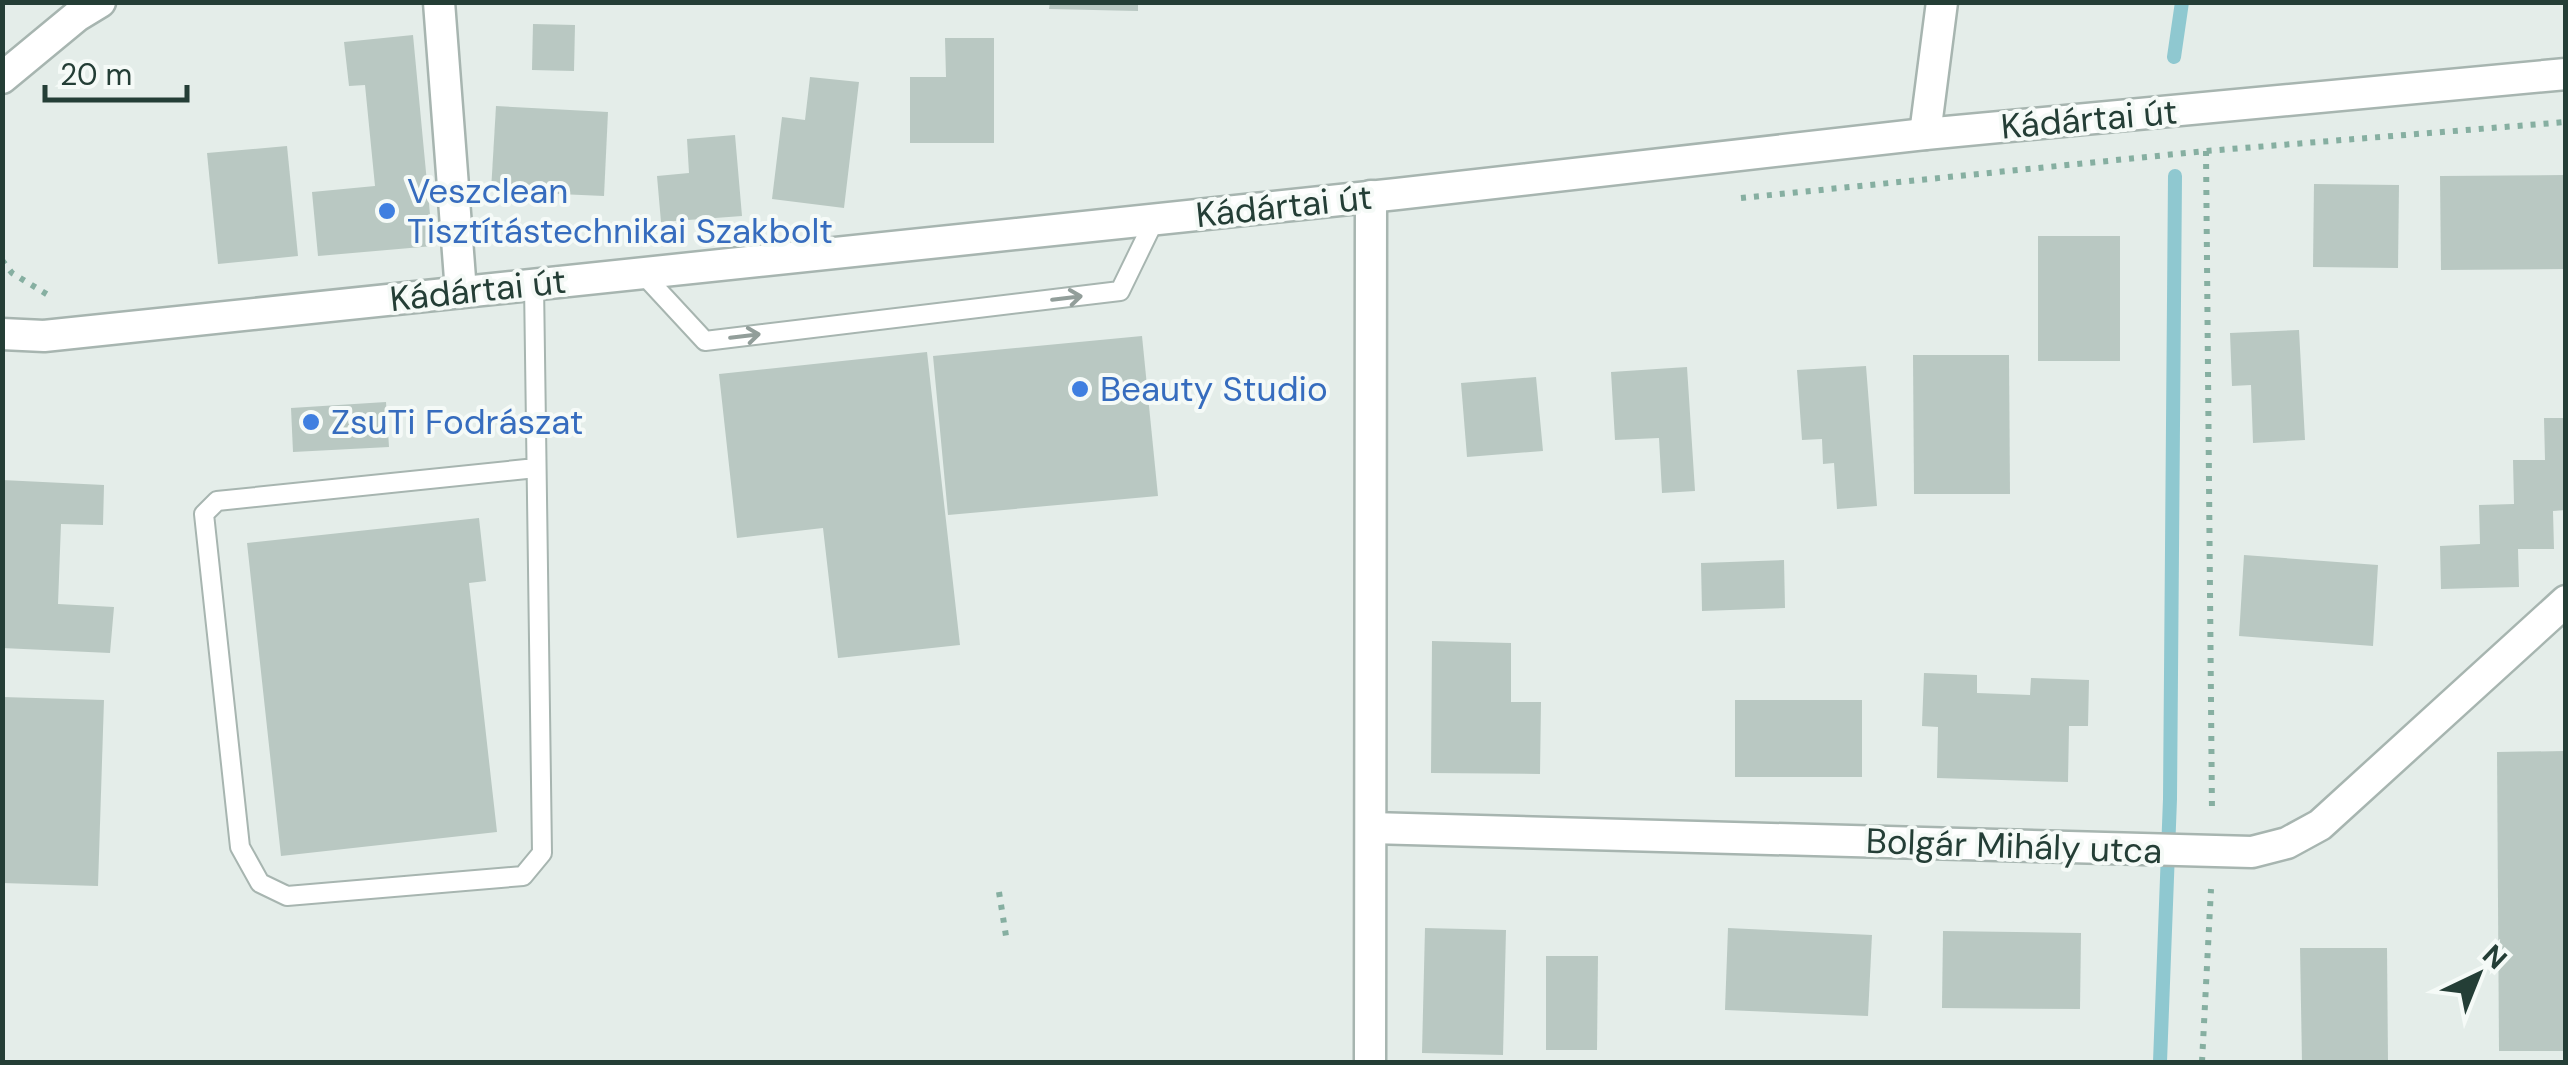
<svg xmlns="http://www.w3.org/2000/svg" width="2568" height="1065" font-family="'DM Sans',sans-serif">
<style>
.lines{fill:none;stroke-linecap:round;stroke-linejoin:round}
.stream{stroke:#8fc8d0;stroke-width:14}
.building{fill:#b9c8c2}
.service-casing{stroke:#a7b5b0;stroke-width:22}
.minor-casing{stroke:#a7b5b0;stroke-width:35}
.tertiary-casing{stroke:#a7b5b0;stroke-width:35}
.path{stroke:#86afa1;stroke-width:6;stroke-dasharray:5 8;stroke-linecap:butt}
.service{stroke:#fff;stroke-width:18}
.minor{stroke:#fff;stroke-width:30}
.tertiary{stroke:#fff;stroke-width:30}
.oneway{stroke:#929e9a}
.shop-dot{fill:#3f7fe0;stroke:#f5faf7;stroke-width:4}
.labels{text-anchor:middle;stroke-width:8;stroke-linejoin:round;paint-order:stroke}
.street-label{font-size:35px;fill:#243e36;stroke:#f5faf7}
.shop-label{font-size:35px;fill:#366cbe;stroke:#f5faf7;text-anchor:start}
</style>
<rect width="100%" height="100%" fill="#e4ede9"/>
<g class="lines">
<g class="stream">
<path d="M2174 57 2182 2"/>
<path d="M2160 1062 2170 799 2175 176"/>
</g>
</g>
<g class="building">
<path d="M1050 2H1138V11L1049 9Z"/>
<path d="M533 24 575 25 574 71 532 70Z"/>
<path d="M413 35 433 246 318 256 312 192 375 186 365 85 349 86 344 42Z"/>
<path d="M945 38H994V143H910V77H946Z"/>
<path d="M810 77 859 82 844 208 772 199 782 117 805 120Z"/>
<path d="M496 106 608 112 604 196 491 191Z"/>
<path d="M735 135 742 216 661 222 657 176 689 173 687 139Z"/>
<path d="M287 146 298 256 218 264 207 153Z"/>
<path d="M2566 175V269L2441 270 2440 176Z"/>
<path d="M2314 184 2399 185 2398 268 2313 267Z"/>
<rect x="2038" y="236" width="82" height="125"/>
<path d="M2299 330 2305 440 2253 443 2251 385 2232 386 2230 333Z"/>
<path d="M1142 336 1158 496 948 515 933 356Z"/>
<path d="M927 352 960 645 838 658 823 528 737 538 719 374Z"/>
<path d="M1913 355H2009L2010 494H1914Z"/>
<path d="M1866 366 1877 506 1837 509 1834 463 1823 464 1822 439 1802 440 1797 370Z"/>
<path d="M1687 367 1695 491 1662 493 1659 438 1615 440 1611 372Z"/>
<path d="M1536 377 1543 451 1467 457 1461 383Z"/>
<path d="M386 402 389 447 293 452 291 408Z"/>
<path d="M2544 418H2566V510L2553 511 2554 549H2518L2519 587 2441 589 2440 546 2480 544 2479 505 2514 504 2513 460H2545Z"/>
<path d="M2 480 104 485 103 525 61 524 58 604 114 607 110 653 2 648Z"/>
<path d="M479 518 486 581 469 583 497 832 281 856 247 543Z"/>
<path d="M2244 555 2378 565 2373 646 2239 636Z"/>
<path d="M1784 560 1785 608 1702 611 1701 563Z"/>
<path d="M1432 641 1511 643V702H1541L1540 774 1431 773Z"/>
<path d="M1924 673 1977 675V693L2030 695 2031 678 2089 680 2088 726H2069L2068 782 1937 778 1938 727 1922 726Z"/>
<path d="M2 697 104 700 98 886 2 883Z"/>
<rect x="1735" y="700" width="127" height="77"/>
<path d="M2566 751V1051H2499L2497 752Z"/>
<path d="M1425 928 1506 930 1503 1055 1422 1053Z"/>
<path d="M1728 928 1872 935 1868 1016 1725 1010Z"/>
<path d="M1943 931 2081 933 2080 1009 1942 1008Z"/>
<path d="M2300 948H2387L2388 1062H2302Z"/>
<path d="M1546 956H1598L1597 1050H1546Z"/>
</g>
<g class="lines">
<defs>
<g id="service">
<path d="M642 273 705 341 1120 291 1155 219"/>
<path d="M534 284 542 853 523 876 287 896 260 883 240 847 204 514 217 501 536 468"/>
</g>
<g id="minor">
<path d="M439 2 461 292"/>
<path d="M1925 134 1942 2"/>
<path d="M2 334 44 336 1397 194 1925 134 2566 74"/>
<path d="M1371 828 2252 852 2287 843 2320 825 2566 601"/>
<path d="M1370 1062 1371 196"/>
</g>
<path id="tertiary" d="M2 78 77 16 100 2"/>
</defs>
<use href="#service" class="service-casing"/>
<use href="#minor" class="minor-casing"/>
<use href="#tertiary" class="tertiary-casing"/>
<g class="path">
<path d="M2206 151 2212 812"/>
<path d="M1741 198 2206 151 2566 122"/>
<path d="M2 260 12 273 48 295"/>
<path d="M999 892 1006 936"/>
<path d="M2202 1062 2211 889"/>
</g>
<use href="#service" class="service"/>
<use href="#minor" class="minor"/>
<use href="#tertiary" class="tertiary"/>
</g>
<defs><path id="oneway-shaft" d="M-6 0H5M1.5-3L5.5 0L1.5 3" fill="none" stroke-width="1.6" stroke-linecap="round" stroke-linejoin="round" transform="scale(2.5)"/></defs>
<g class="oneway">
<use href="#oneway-shaft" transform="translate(1067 298) rotate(-7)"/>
<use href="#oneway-shaft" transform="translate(745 336) rotate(-7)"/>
</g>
<g class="shop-dot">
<circle cx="387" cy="211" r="10"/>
<circle cx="1080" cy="389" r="10"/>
<circle cx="311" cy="422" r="10"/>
</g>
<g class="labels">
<g class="street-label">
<text transform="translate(2089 119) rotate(-5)" y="12">Kádártai út</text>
<text transform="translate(1284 206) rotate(-6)" y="12">Kádártai út</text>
<text transform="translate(478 290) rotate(-6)" y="12">Kádártai út</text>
<text transform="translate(2014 846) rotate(2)" y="12">Bolgár Mihály utca</text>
</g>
<g class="shop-label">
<text x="407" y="203">Veszclean<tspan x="407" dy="40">Tisztítástechnikai Szakbolt</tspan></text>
<text x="1100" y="401">Beauty Studio</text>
<text x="331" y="434">ZsuTi Fodrászat</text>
</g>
</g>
<rect width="2568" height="1065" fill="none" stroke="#243e36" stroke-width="10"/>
<g transform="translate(2478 975) rotate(43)" stroke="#f5faf7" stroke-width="8" paint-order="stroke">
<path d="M0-8L18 38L0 25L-18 38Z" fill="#243e36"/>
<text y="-15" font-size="28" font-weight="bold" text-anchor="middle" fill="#243e36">N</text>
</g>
<path d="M45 85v15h142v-15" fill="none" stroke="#243e36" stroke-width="5"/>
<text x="60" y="85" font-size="30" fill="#243e36" stroke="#f5faf7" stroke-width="8" paint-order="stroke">20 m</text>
</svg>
